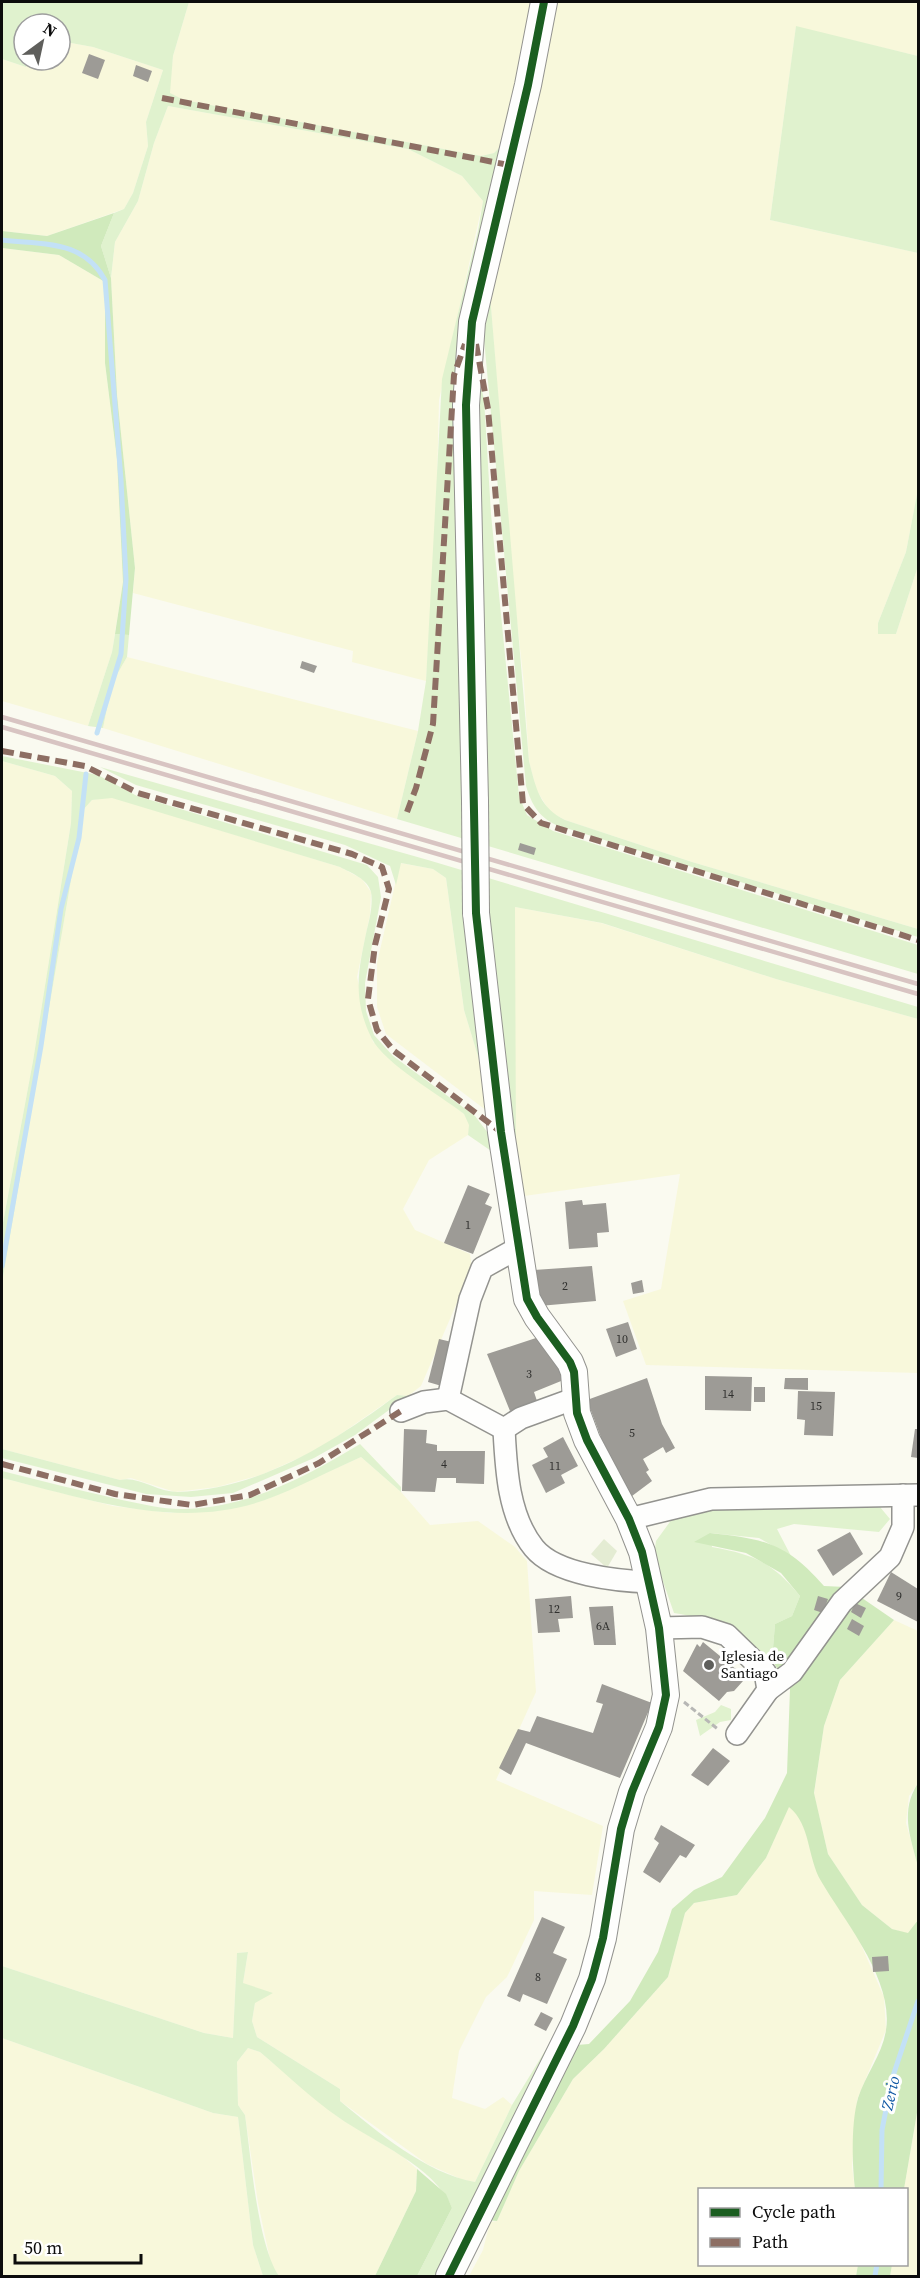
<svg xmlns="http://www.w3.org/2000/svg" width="920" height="2278" font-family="'Source Serif 4',serif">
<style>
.farmland{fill:#f8f8db}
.green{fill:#e0f2ce}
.forest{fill:#d0eabc}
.cemetery{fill:#e4ecd3}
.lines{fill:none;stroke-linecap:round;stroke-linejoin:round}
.stream{stroke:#c3e1f6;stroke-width:5}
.building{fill:#9d9b96}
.minor-casing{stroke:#93938f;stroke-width:24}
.tertiary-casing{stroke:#93938f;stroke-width:28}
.path{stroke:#b7b7b5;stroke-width:3;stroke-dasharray:6 3;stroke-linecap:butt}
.minor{stroke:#fefefd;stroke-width:21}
.tertiary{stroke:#fefefd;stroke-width:26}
.rail{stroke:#d8c4c2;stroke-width:4.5}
.tertiary-bridge-casing{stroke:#93938f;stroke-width:28;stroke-linecap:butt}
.tertiary-bridge{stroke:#fefefd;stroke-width:26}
.quiet{stroke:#8d6e63;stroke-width:6;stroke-dasharray:12 6;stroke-linecap:butt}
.cycleway-casing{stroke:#fff;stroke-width:11}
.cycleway{stroke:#1b5e20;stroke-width:8}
.poi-dot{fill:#5f5f5c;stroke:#fff;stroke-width:2}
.labels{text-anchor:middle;stroke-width:6;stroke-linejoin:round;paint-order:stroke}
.number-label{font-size:12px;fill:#30302e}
.poi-label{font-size:15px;fill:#0c0c0c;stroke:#fff;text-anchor:start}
.water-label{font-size:16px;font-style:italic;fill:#0f57a4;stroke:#fff}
</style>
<rect width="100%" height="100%" fill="#fafaf0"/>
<g class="farmland">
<path d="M189 2H534L502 145 494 153 481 156 184 100 169 93 173 56Z"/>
<path d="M554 2H918V56L796 27 770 220 918 253V489L906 552 878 623V633L896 634 918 566V929L692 862 565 820 550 812 536 789 529 761 524 684 512 576 490 295Z"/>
<path d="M60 41 93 47 163 70 146 122 148 146 133 193 124 209 47 236 2 231V59L26 67 28 60H60Z"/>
<path d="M168 106 408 149 462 176 483 201 439 400 436 525 426 681 352 662 353 651 133 593 135 568 117 395 111 278 115 242 138 201 154 143Z"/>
<path d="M2 248 59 255 105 282V363L117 459 123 582 112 652 88 726 2 701Z"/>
<path d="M127 657 418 731 397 819 103 728 112 683Z"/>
<path d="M2 761 55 776 72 791 71 823 33 1061 2 1228Z"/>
<path d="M112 797 340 867 362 879 371 892 370 915 357 977 373 1042 464 1114 470 1125 468 1135 429 1160 403 1209 415 1230 470 1254 472 1268 421 1386 408 1396 397 1395 319 1449 261 1475 217 1487 175 1492 131 1478 120 1480 2 1449V1283L83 810 92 800Z"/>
<path d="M400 863 433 869 446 878 464 1010 483 1073 487 1111 386 1034 377 1007V963Z"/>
<path d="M515 907 601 923 776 979 918 1019V1373L646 1365 623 1301 661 1289 680 1174 517 1197 514 1090Z"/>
<path d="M361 1457 401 1492 430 1525 478 1521 515 1547 527 1561 536 1692 496 1780 603 1826 592 1895 534 1891V1920L507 1977 486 1997 459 2051 452 2098 485 2109 503 2097 512 2105 475 2182 463 2180 427 2164 340 2101V2089L257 2037 252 2021 255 2003 243 1983 248 1952 237 1953 233 2038 204 2033 2 1966V1478L113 1506 171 1513 265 1500Z"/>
<path d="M894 1620 918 1631V1783L909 1796 906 1823 918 1866V1919L909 1934 892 1929 862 1905 828 1854 814 1794 824 1726 840 1680Z"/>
<path d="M789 1806 800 1815 820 1878 859 1940 884 1997 886 2030 857 2100 852 2167 855 2189 700 2190V2264L858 2265 856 2276H469L483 2250 490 2222 497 2221 519 2171 573 2079 604 2049 668 1977 685 1913 694 1903 737 1895 766 1858Z"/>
<path d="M2 2038 213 2113 238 2117 253 2245 263 2276H2Z"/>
<path d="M248 2048 260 2052 338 2117 402 2156 417 2169 416 2191 375 2276H279L271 2264 258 2203 245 2115 238 2105 237 2062Z"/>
<path d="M918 2107V2276H890L892 2265 906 2264V2190L904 2189Z"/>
</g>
<g class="green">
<path d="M2 2H189L173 56 170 93 184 100 481 156 494 153 502 145 480 257 478 375 484 399 491 514 519 796 527 815 553 831 918 945V974L397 819 418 731 426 681 442 379 478 231 483 201 462 176 408 149 168 106 154 143 138 201 115 242 111 278 101 246 114 213 124 209 133 193 148 146 146 122 163 70 93 47 60 41V24H24V60H28L26 67 2 59Z"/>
<path d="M796 26 918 56V253L770 220Z"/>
<path d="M490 295 529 761C536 788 539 807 565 820L692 862 918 929V937L556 825C538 816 532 805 526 786L482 318Z"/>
<path d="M918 489V566L896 634H878V623L906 552Z"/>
<path d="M115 634 129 635 127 657 112 683 103 728 88 726 112 652Z"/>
<path d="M2 756 98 775 137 796 367 865 378 877 381 897 365 983 366 1011 374 1035 393 1056 475 1116 488 1133 497 1155 468 1135 469 1125 464 1114C440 1095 385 1064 372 1039 352 999 358 971 367 929 370 918 373 903 371 892 368 879 351 873 340 867L112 798 92 800 83 810 2 1283V1228L33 1061 71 823 72 791 55 776 2 761Z"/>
<path d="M100 767 428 860 918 1007V1019L776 979 602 923 515 907 516 1153 483 1073 464 1010 446 878 433 869 401 863 396 885 390 866 345 845 136 785Z"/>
<path d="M397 1395 408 1396 355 1435 314 1458 233 1493 191 1497 146 1494 2 1458V1449L120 1480C139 1476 157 1492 177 1492 261 1489 332 1443 397 1395Z"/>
<path d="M360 1444 401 1487V1492L361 1457C329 1471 298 1488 265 1500 178 1531 87 1499 2 1478V1471C42 1481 82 1491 122 1500 143 1504 165 1510 186 1509 250 1507 307 1476 360 1444Z"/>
<path d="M812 1504 880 1507 890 1519 879 1532 794 1524 777 1529 791 1556 759 1538 710 1533 712 1547C755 1555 772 1562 800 1596L792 1616 775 1624 772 1660C738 1632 719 1620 674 1613L654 1556 656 1541 672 1519 706 1510Z"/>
<path d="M721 1705 731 1709V1720L720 1722 700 1736 696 1720 715 1712Z"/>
<path d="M248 1952 243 1983 273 1993 255 2003 252 2021 257 2037 340 2089V2101C378 2132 425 2173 475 2182L512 2105 551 2041 558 2042 442 2276H417L452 2208C435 2166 373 2142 338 2117 311 2098 286 2074 260 2052L248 2048 237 2062 238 2105 245 2115C251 2157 257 2243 279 2276H263L253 2245 238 2117 213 2113 2 2038V1966L204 2033 233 2038 237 1953Z"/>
</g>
<g class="forest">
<path d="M114 213 101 246 111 278 117 395 135 568 129 635 115 634 123 582 117 459 105 363V282L59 255 2 248V231L47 236Z"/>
<path d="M710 1533C765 1539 786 1543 824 1586L846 1587 894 1620 840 1680 824 1726 814 1793 828 1854 862 1905 892 1929 908 1933 918 1920V2107L904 2189H855C852 2164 851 2123 858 2098 865 2076 883 2053 886 2030 894 1980 845 1922 821 1881 807 1857 811 1825 789 1807L766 1858 737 1895 694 1903 685 1913 668 1977 604 2049 573 2079 519 2171 497 2221 486 2220 577 2045 589 2044 630 2001 658 1952 672 1909 694 1890 722 1877 765 1818 787 1773 790 1689 772 1660 775 1624 792 1616 800 1596 781 1573 746 1553 694 1542Z"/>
<path d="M918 1783V1866C910 1836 900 1811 918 1783Z"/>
<path d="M417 2169 446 2194 452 2208 417 2276H375L416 2191Z"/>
<path d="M858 2265H892L890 2276H856Z"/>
</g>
<path class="cemetery" d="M604 1539 617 1551 607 1568 591 1554Z"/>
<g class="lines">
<g class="stream">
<path d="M2 240C42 245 83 239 105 280L121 480 126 579 121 654 97 733"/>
<path d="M2 1266 41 1046 61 909 79 838 86 774"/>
<path d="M881 2190 882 2130 892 2079 918 2001"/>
<path d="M875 2276 877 2264"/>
</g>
</g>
<g class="building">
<path d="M89 54 105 60 98 79 82 73Z"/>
<path d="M136 65 152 71 148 82 133 76Z"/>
<path d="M302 661 317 666 314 673 300 668Z"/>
<path d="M520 843 536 848 534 855 518 850Z"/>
<path d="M468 1185 490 1194 485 1204 492 1207 473 1254 444 1243Z"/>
<path d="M582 1200 583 1205 606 1203 609 1232 597 1233 598 1247 569 1249 565 1202Z"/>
<path d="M592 1266 596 1301 539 1306 534 1270Z"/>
<path d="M642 1280 644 1292 633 1294 631 1283Z"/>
<path d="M628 1322 637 1349 616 1357 606 1329Z"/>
<path d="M539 1337 566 1379 534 1392 537 1401 510 1411 487 1354Z"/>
<path d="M439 1339 456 1343 445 1387 428 1382Z"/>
<path d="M705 1376 752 1377 751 1411 705 1410Z"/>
<path d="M647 1378 662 1424 675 1448 666 1453 663 1447 643 1459 649 1470 646 1472 652 1481 632 1496 612 1467 587 1400Z"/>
<path d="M785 1378H808V1390L784 1389Z"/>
<rect x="754" y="1387" width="11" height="15"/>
<path d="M798 1391 835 1392 833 1436 804 1435 805 1420 797 1419Z"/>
<path d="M404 1429 427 1430 426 1443 437 1445V1451H485L484 1484 456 1483V1478H437L435 1492 402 1491Z"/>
<path d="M915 1429H918V1458L911 1457Z"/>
<path d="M563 1437 578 1466 561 1475 565 1483 546 1493 532 1465 548 1457 543 1448Z"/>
<path d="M850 1532 863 1554 833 1576 817 1550Z"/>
<path d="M891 1572 918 1589V1622L877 1601Z"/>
<path d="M571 1596 573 1618 558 1619 560 1632 538 1633 535 1599Z"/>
<path d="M818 1596 828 1599 823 1613 814 1610Z"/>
<path d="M855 1603 866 1608 861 1618 851 1612Z"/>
<path d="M613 1606 616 1645H594L589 1607Z"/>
<path d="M852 1619 864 1626 859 1636 847 1629Z"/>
<path d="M703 1642 743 1675V1681L734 1691 727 1692 719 1701 683 1671 697 1644 700 1647Z"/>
<path d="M602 1684 652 1703 620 1778 526 1743 511 1775 499 1768 518 1729 530 1732 537 1716 593 1733 603 1704 596 1702Z"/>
<path d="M713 1748 730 1761 708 1786 691 1775Z"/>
<path d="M661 1825 695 1845 686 1858 680 1855 660 1883 643 1872 659 1843 654 1839Z"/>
<path d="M542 1917 565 1927 553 1953 567 1959 547 2004 523 1994 520 2002 507 1996Z"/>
<path d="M888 1956 889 1971 873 1972 872 1957Z"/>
<path d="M541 2012 553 2018 546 2031 534 2025Z"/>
</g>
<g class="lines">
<defs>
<g id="minor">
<path d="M448 1399 470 1299 482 1268 518 1248"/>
<path d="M401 1411 424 1402 448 1399 504 1429"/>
<path d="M504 1429C506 1468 508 1516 534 1548 556 1575 618 1581 650 1582"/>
<path d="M504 1429 521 1418 576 1398"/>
<path d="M629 1519 711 1499 918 1495"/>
<path d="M659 1628 702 1627 727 1635 765 1672 768 1690 737 1734"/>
<path d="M768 1690 792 1672 842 1602 890 1557 903 1527V1495"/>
</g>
<g id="tertiary">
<path d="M475 801 466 405 472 322 528 85 544 2"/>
<path d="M449 2276 573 2026 592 1979 603 1938 621 1829 632 1792 659 1727 666 1695 659 1628 642 1552 629 1519 587 1440 577 1413 574 1372 570 1362 537 1317 527 1299 501 1132 476 913"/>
</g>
</defs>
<use href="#minor" class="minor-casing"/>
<use href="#tertiary" class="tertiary-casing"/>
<path class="path" d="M684 1702 719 1730"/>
<use href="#minor" class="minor"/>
<use href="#tertiary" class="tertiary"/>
<g class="rail">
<path d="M2 717 918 984"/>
<path d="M2 727 918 994"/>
</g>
<defs>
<path id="tertiary-bridge" d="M475 801 476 913"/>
</defs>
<use href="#tertiary-bridge" class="tertiary-bridge-casing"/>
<use href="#tertiary-bridge" class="tertiary-bridge"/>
<g class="quiet">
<path d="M162 98 509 165"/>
<path d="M476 344 488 409 523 804 541 823 918 940"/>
<path d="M2 751 85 766 138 793 352 854 382 867 389 889 375 945 368 999 377 1030 394 1051 501 1132"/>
<path d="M407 812 416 788 433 724 454 375 465 344"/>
<path d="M2 1464 115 1494 192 1505 250 1495 319 1463 401 1411"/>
</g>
<defs>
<path id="cycleway" d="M449 2276 573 2026 592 1979 603 1938 621 1829 632 1792 659 1727 666 1695 659 1628 642 1552 629 1519 587 1440 577 1413 574 1372 570 1362 537 1317 527 1299 501 1132 476 913 466 405 472 322 528 85 544 2"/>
</defs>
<use href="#cycleway" class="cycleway-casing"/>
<use href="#cycleway" class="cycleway"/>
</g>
<circle class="poi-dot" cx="709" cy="1665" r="6"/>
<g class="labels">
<g class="number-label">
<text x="468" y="1229">1</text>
<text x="565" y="1290">2</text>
<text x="622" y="1343">10</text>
<text x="529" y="1378">3</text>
<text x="728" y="1398">14</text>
<text x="816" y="1410">15</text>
<text x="632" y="1437">5</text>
<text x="444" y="1468">4</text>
<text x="555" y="1470">11</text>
<text x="899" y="1600">9</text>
<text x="554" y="1613">12</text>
<text x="603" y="1630">6A</text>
<text x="538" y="1981">8</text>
</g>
<g class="poi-label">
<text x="721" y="1661">Iglesia de<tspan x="721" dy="17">Santiago</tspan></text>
</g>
<g class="water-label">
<text transform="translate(890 2093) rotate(-77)" y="6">Zerio</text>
</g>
</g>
<rect width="920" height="2278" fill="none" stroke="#0c0c0c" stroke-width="6"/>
<rect x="698" y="2188" width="210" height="78" fill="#ffffff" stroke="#9e9e9e" stroke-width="1.5"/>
<rect x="710" y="2208" width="30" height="9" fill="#1b5e20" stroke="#9e9e9e" stroke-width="1.5"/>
<text x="752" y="2218" font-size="18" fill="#0c0c0c">Cycle path</text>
<rect x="710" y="2238" width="30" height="9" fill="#8d6e63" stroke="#9e9e9e" stroke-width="1.5"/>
<text x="752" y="2248" font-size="18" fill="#0c0c0c">Path</text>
<g transform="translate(42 42) rotate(33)"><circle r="28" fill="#ffffff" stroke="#9e9e9e" stroke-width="1.5"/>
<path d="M0-4.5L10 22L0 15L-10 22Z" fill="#5f5f5c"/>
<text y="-9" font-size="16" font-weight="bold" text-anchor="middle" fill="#0c0c0c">N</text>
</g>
<path d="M15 2254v9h126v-9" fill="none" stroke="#0c0c0c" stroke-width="3"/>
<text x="24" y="2254" font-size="18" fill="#0c0c0c" stroke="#ffffff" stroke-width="4.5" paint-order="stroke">50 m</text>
</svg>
